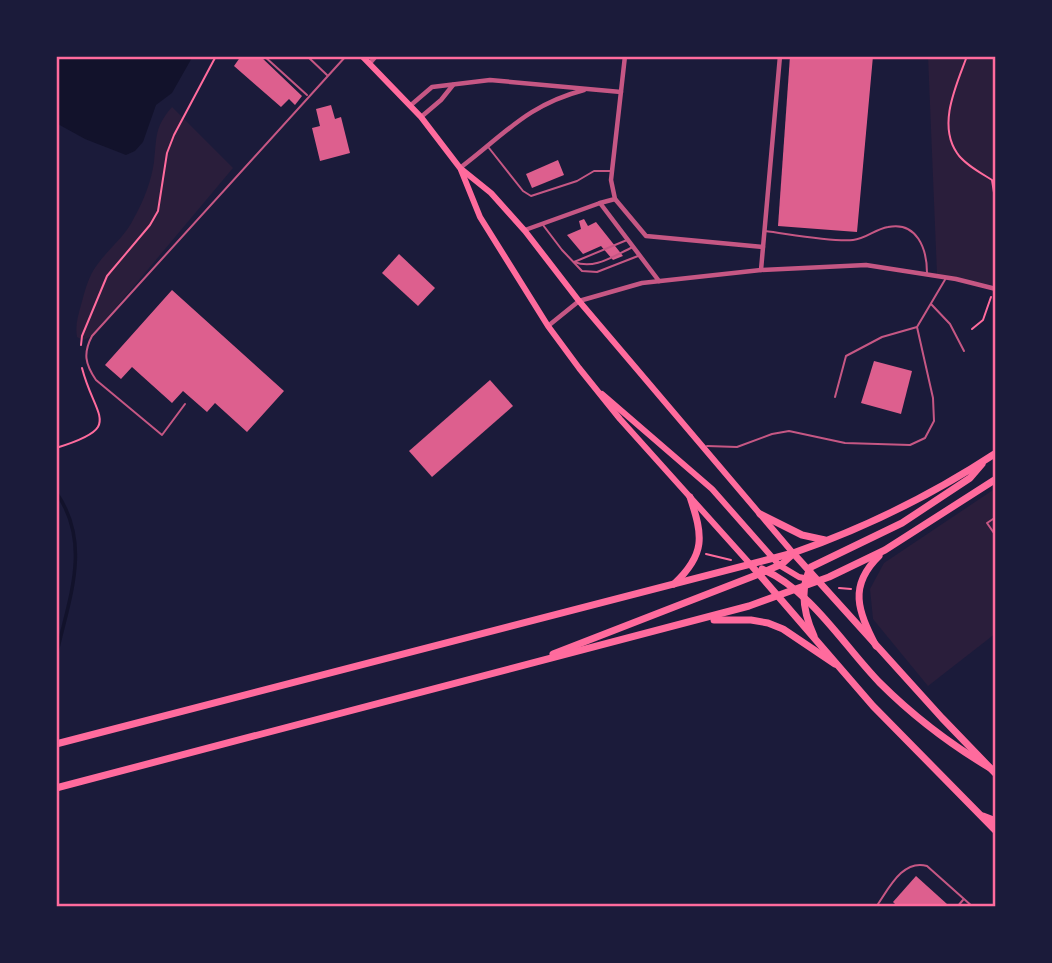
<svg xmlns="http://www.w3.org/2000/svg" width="1052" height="963" font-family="'Roboto Serif',serif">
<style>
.green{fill:#2a1e3b}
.water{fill:#12122b}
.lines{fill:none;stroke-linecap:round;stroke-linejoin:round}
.stream{stroke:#12122b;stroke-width:3.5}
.building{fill:#dd5f8e}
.path{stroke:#ff6b9d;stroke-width:2}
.service{stroke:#c65784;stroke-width:2}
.minor{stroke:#c65784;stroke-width:4.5}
.secondary{stroke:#ff6b9d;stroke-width:6}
.primary{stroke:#ff6b9d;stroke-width:7}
.trunk{stroke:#ff6b9d;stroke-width:7}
.neatline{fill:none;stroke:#ff6b9d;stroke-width:2.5}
</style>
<rect width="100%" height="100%" fill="#1b1b3a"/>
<g class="green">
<path d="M928 56H996V286L937 274Z"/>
<path d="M172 107 233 168 92 336 83 340 77 337C75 325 78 316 81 305 85 291 88 277 97 265 109 248 125 237 134 218 144 200 151 182 154 162 157 137 154 128 172 107Z"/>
<path d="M996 488V633L928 686 873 619 870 589 884 563Z"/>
</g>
<path class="water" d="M56 56H193L172 93 156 105 143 142 135 151 126 155 85 139 56 123Z"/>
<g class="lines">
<g class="stream">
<path d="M56 492C93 545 68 600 56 657"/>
<path d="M56 903 58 907"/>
</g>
</g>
<g class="building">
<path d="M241 56H260L302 96 295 105 289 99 281 107 234 66Z"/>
<path d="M790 56H873L857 232 778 226Z"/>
<path d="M331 105 335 119 341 117 350 153 320 161 312 128 320 126 316 109Z"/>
<path d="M558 160 564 175 532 188 526 174Z"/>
<path d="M584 219 588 226 596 222 623 256 613 260 601 246 583 254 567 235 581 229 579 221Z"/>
<path d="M399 254 435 288 418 306 382 273Z"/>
<path d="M172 290 284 391 247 432 215 403 207 412 183 391 172 403 132 367 121 379 105 365Z"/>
<path d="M874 361 912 371 901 414 861 403Z"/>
<path d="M490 380 513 406 432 477 409 451Z"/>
<path d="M916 876 947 904 944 907H898L893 902Z"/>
</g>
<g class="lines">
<g class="path">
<path d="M967 56C957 84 937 124 957 153 964 164 981 173 992 180L996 205"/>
<path d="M972 329 983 320 991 297"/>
<path d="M81 345 82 336 107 276 150 225 158 211 167 153 174 135 216 56"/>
<path d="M56 448C125 427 95 419 82 368"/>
<path d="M706 554 731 560"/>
<path d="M839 588 851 589"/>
</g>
<g class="service">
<path d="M264 56 307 95"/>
<path d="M307 56 327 75"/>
<path d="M489 148 523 191 531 196 577 181 594 171H612"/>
<path d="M543 225 562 250 582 271 597 272 638 256"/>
<path d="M765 231C789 234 830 242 853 240 866 239 875 229 888 227 917 221 927 249 927 273"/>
<path d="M574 262C595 270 613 256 633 247"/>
<path d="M574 262 627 240"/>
<path d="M931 304 950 324 964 351"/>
<path d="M835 397 846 356 882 337 917 327 946 278"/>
<path d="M185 404 162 435 96 380C85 364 83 353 92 336L346 56"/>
<path d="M707 446 737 447 772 434 789 431 845 443 910 445 925 438 934 421 933 398 917 327"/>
<path d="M996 517 987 523 996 536"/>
<path d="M881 907 878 904C889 888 903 859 927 866L973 907"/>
<path d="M957 907 963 900"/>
</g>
<g class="minor">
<path d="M625 56 611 180 615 199 600 203 659 281"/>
<path d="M370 63 376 56"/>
<path d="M411 105 432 87 490 80 621 92"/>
<path d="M421 117 441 100 453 85"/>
<path d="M460 168C505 134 527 105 584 90"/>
<path d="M615 199 646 236 763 247"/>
<path d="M525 230 600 203"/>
<path d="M761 270 780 56"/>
<path d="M548 326 579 301 642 283 761 270 866 265 956 279 996 289"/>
</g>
<g class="secondary">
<path d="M362 56 421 117 460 168 491 193 525 231 579 301 793 553"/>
<path d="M461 170 480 217 548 326 579 368 620 419 751 565"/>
<path d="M602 394 712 489 779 565 799 577 818 581"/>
</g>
<g class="primary">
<path d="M793 553 942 718 996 774"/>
<path d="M751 565 873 706 996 831"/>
<path d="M762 569C812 591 843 645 880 683 913 716 950 744 990 768"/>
<path d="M983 816 996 821"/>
</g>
<g class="trunk">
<path d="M760 514 802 535 825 540"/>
<path d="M674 584C706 554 703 536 690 497"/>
<path d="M714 620H751L768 623 783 629 835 664"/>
<path d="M814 636C804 614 799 589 811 567L902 523 970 478 982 464"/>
<path d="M876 646C858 611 848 586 879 556"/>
<path d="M553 654 759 574 782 564 793 554"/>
<path d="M56 744 793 553C865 528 932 495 996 453"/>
<path d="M56 788 749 606 829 577 885 550 996 479"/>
</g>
</g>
<rect width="1052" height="963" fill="none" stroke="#1b1b3a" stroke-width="116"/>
<rect x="58" y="58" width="936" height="847" class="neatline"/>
</svg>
